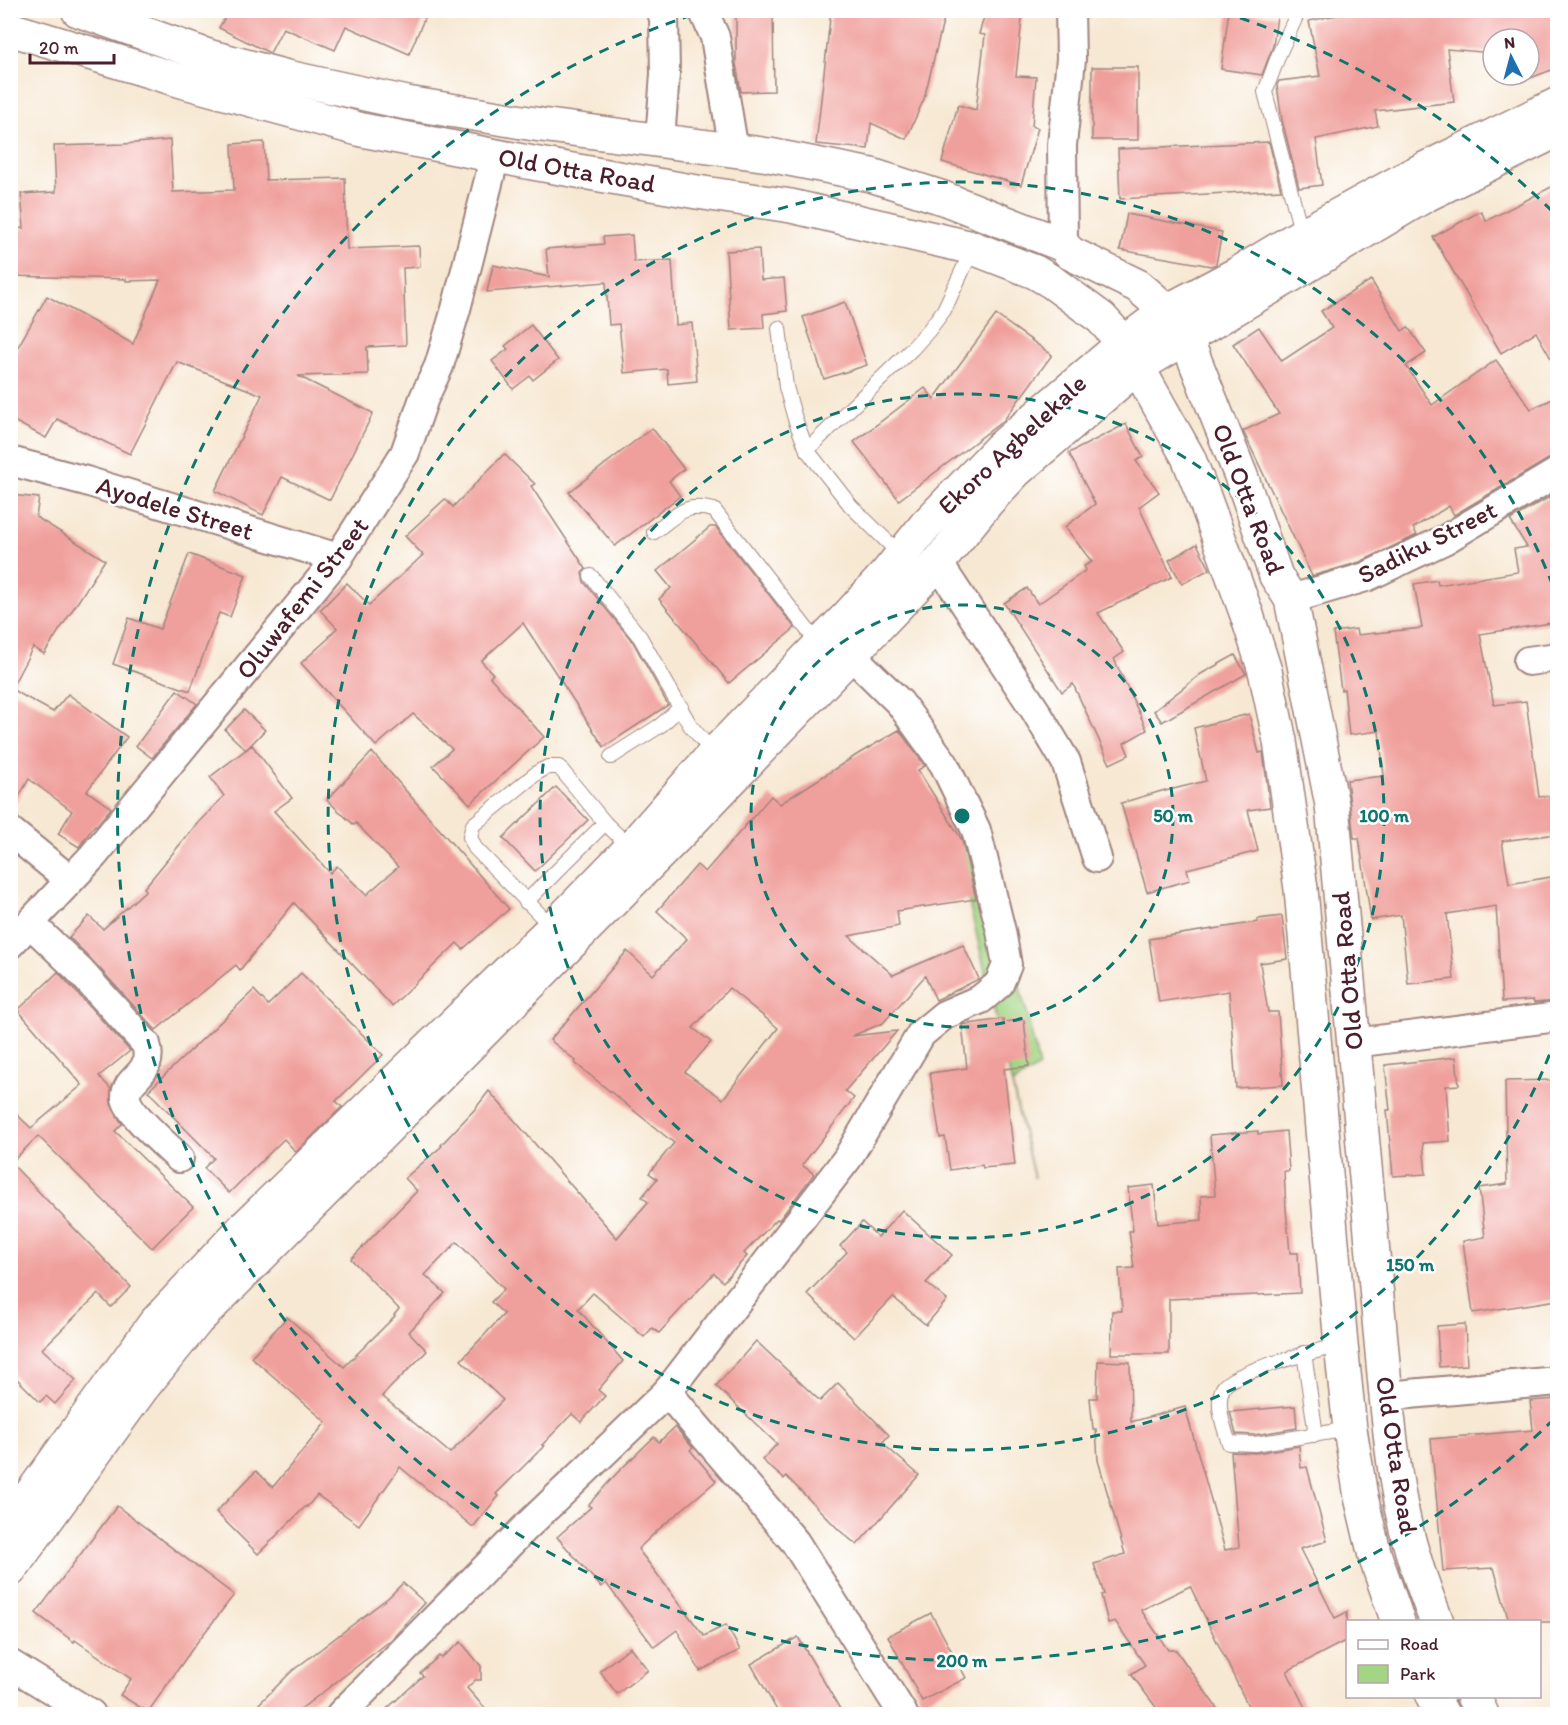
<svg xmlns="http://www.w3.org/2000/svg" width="1568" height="1725" font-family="Itim,sans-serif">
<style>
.green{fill:#a3d584;stroke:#767a58;stroke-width:1.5}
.building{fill:#f0a09c;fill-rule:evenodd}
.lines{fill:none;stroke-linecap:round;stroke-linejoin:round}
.lane-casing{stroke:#a0847f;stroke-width:16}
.street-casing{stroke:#a0847f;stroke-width:32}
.secondary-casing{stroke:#a0847f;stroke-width:36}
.primary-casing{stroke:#a0847f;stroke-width:36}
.lane{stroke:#fff;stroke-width:14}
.street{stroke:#fff;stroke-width:28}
.secondary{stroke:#fff;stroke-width:33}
.primary{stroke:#fff;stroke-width:33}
.ring{fill:none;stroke:#0f766e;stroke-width:3;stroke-dasharray:10 8}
.labels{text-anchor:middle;stroke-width:5;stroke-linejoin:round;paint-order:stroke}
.street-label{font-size:26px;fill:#4a1f2b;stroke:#fff}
.centre{fill:#0f766e;stroke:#fff;stroke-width:3}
.ring-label{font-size:18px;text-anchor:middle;font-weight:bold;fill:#0f766e;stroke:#fff;stroke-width:5;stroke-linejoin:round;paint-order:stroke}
</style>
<rect width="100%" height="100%" fill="#fff"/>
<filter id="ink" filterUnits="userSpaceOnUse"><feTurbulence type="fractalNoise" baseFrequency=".0167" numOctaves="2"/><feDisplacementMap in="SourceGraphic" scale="12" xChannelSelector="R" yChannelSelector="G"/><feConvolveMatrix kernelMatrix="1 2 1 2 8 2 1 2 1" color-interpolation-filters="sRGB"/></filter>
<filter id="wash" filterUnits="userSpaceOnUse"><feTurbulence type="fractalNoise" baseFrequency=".008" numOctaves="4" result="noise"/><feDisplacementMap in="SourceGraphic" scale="24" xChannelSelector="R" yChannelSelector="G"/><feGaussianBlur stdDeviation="1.35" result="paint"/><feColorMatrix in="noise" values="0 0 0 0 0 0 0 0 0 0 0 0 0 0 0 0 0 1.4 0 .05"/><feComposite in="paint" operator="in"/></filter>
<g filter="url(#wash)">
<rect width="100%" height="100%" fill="#f7e8d3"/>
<path class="green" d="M922 704 991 848 1007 942 1027 1013 1039 1067 1012 1084 1034 1178Z"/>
<g id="blocks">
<g class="building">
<path d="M229 10H428L409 54 346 26 335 50 283 28 270 53 219 28Z"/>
<path d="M736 10H773L774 91 741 92 736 64Z"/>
<path d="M831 10H946L924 99 906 139 871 123 868 149 816 144Z"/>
<path d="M986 10H1023L1016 76 1036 77 1032 126 1038 128 1021 185 942 162 958 105 976 110 985 35 979 34Z"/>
<path d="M1229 10 1277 16 1273 46 1262 75 1221 69Z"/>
<path d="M1360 10H1557V68L1520 82 1504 81V75H1529V39H1493V53L1447 49 1454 102 1375 111 1378 126 1316 139 1322 185 1299 188 1282 120 1277 85 1279 81 1320 76 1309 21Z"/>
<rect x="1092" y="67" width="46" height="73"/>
<path d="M170 140 173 192 234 190 232 144 264 142 266 180 345 178 347 249 419 246 420 267 403 268 406 345 367 347 368 374 298 376 373 413 330 500 282 477 263 515 215 491 262 395 177 362 130 454 57 419 46 438 10 419V361L47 296 133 344 160 280 126 281V279L10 276V229L24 228 21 194 56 192 54 146 124 144Z"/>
<path d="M1269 142 1281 190 1120 199 1118 149Z"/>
<path d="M1557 184V369L1536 332 1501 353 1433 237 1481 211 1486 221Z"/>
<path d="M1127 214 1222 232 1216 264 1211 266 1120 250Z"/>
<path d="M632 235 634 262 672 260 676 325 692 323 697 381 668 384 667 369 624 373 619 324 609 325 606 282 487 292 493 265 549 277 546 249 604 244 603 237Z"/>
<path d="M759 249 761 280 784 278 787 311 763 314 764 328 731 330 726 251Z"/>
<path d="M1371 280 1402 331 1408 327 1426 353 1406 366 1432 405 1496 360 1531 409 1557 397V456L1550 458 1454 515 1449 506 1413 528 1417 535 1360 562 1312 576 1243 431 1279 414 1233 344 1259 327 1282 361 1332 328 1321 311Z"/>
<path d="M845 302 867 365 824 379 803 317Z"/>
<path d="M996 315 1052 355 1004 420 899 500 854 442 925 388 934 399Z"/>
<path d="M531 325 558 360 533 380 530 376 513 389 492 361 508 349 505 346Z"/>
<path d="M1126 424 1143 457 1136 461 1159 492 1139 507 1172 577 1098 613 1124 652 1114 659 1147 730 1124 743 1129 755 1110 764 1073 684 1062 692 1004 603 1027 588 1038 604 1086 570 1084 566 1092 562 1065 527 1095 504 1069 453Z"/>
<path d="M652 428 684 469 669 481 680 496 615 546 569 492Z"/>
<path d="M504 454 535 484 531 486 586 569 582 573 584 582 633 642 668 705 604 747 523 623 481 661 493 674 490 677 544 737 470 804 433 766 452 749 413 714 376 746 301 663 330 637 329 636 337 628 320 610 347 583 369 605 423 555 405 536 445 499 453 507Z"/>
<path d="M10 495 39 498 36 517 105 560 44 654 33 647 11 689 53 712 68 694 127 737 87 791 111 808 96 826 95 825 79 847 58 834 72 811 29 779 10 812Z"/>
<path d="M1551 496 1557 507V515L1551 519 1557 563V622L1480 634 1494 705 1526 701 1539 797 1557 795V834L1502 841 1509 884 1557 876V1001L1534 1003 1533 1000 1502 1002 1496 906 1447 914 1454 979 1408 984 1401 915 1371 920 1359 838H1354L1347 780 1384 776 1379 731 1349 735 1344 689 1341 690 1333 632 1356 629 1357 635 1422 628 1414 584 1437 580 1438 585 1518 572 1514 549 1527 547 1510 520Z"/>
<path d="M710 527H716L795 628 729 683 659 599 671 588 657 571Z"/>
<path d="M1197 544 1210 569 1182 584 1169 560Z"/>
<path d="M189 554 246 575 230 617 219 613 190 691 113 664 129 618 160 629Z"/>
<path d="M1235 655 1246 674 1162 722 1154 711 1201 674Z"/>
<path d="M177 690 197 704 152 758 136 746Z"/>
<path d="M244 710 265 730 246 750 225 730Z"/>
<path d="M1249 714 1259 753 1263 752 1270 807 1248 810 1258 851 1187 869 1190 880 1147 892 1121 803 1165 790V791L1206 781 1194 728Z"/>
<path d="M899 730 925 766 918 770 962 840 976 899 897 911 899 926 849 936 893 975 963 945 979 979 936 1000 925 976 883 1023 852 1036 897 1031 845 1091 854 1098 802 1165 814 1174 779 1220 777 1219 744 1253 747 1256 723 1282 714 1273 659 1333 652 1328 644 1337 593 1293 578 1309 623 1361 598 1390 605 1396 581 1422 572 1414 542 1445 544 1446 496 1494 499 1496 473 1527 400 1467 359 1525 317 1495 307 1507 306 1506 258 1554 216 1512 256 1471 273 1487 326 1422 251 1357 287 1317 344 1367 395 1316 394 1315 399 1309 351 1259 417 1191 405 1178 442 1146 441 1145 475 1109 489 1091 617 1238 648 1202 642 1197 657 1179 649 1173 674 1143 575 1063 576 1061 550 1040 627 951 653 975 687 939 657 911 697 865 705 872 771 796 780 804 858 754ZM729 988 778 1028 723 1099 685 1072 711 1042 693 1028ZM457 1242 504 1289 491 1302 504 1314 461 1360 503 1400 450 1453 382 1396 427 1351 409 1332 445 1293 425 1275Z"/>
<path d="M252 745 292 798 274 811 330 873 337 866 366 895 398 867 356 823 354 825 327 800 372 752 509 909 463 949 457 943 392 1006 294 903 240 970 236 965 156 1030 91 959 69 937 89 916 103 929 146 890 144 888 196 825 224 796 210 777Z"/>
<path d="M556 787 588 820 535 871 503 838Z"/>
<path d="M1282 916 1287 959 1260 963 1268 1012H1278L1283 1085 1236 1088 1229 991 1159 1002 1149 939 1258 922V919Z"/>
<path d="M58 972 130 1051 99 1076 111 1089V1104L122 1124 115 1131 193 1207 152 1248 38 1136 11 1163 131 1287 111 1307 98 1294 42 1349 76 1380 55 1404 46 1396 40 1402 10 1372V1108L31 1128 82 1085 18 1010Z"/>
<path d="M301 973 383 1055 336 1101 342 1107 296 1152 284 1139 229 1193 204 1168 214 1158 148 1091 254 990 268 1005Z"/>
<path d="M1003 1019V1022L1024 1020 1029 1066 1004 1069 1015 1165 983 1168 982 1165 950 1170 945 1137 940 1138 930 1073 967 1068 962 1025Z"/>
<path d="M1456 1057 1459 1085 1446 1086 1450 1141 1423 1143 1426 1174 1393 1176 1387 1110H1390L1385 1065Z"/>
<path d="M1557 1080V1240L1552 1241 1557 1267V1300L1473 1313 1463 1241 1485 1237 1479 1188 1507 1184 1505 1081Z"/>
<path d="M1258 1131V1134L1286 1131 1289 1171H1284L1286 1209 1290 1253H1298L1300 1293 1169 1299V1354H1111L1112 1311H1122L1119 1269 1134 1268 1129 1231H1133L1128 1188 1154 1185 1158 1224 1202 1220 1201 1196 1215 1195 1210 1135Z"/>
<path d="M902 1210 952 1255 926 1283 947 1300 926 1325 893 1297 854 1338 807 1294 847 1252 840 1246 862 1222 878 1237Z"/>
<path d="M1465 1324 1467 1365 1439 1367 1437 1326Z"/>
<path d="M756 1341 820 1401 838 1383 889 1435 882 1443 919 1475 857 1545 839 1530 786 1476 784 1479 762 1460 777 1444 716 1386Z"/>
<path d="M1098 1361 1130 1362 1131 1422 1185 1407 1225 1550 1239 1547 1231 1452 1256 1453 1299 1446 1301 1468 1307 1467 1327 1541 1300 1549 1335 1618 1347 1612V1640L1287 1671 1308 1714H1252L1190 1586 1141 1610 1168 1650H1176L1221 1714H1161L1131 1674 1145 1665 1115 1621 1108 1623 1101 1595 1104 1594 1094 1564 1125 1554 1098 1460 1096 1429H1093L1090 1398H1097Z"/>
<path d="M1557 1399V1622H1509L1494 1568 1443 1571 1431 1439 1533 1430 1530 1401Z"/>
<path d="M1295 1406 1297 1428 1254 1435 1236 1434 1230 1412Z"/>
<path d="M675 1427 693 1448 690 1450 716 1481 659 1529 638 1549 704 1636 726 1625 740 1650 700 1671 677 1630 654 1647 606 1583 601 1587 557 1537 591 1507 588 1505 617 1473 654 1437 659 1442Z"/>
<path d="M117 1506 234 1595 195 1645 148 1712 120 1695 131 1679 75 1640 74 1642 36 1613Z"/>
<path d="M403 1583 425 1603 390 1641 294 1714H249L292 1671 389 1597Z"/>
<path d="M931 1613 966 1678 922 1701 888 1636Z"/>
<path d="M798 1637 843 1714H779L751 1664Z"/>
<path d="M461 1642 481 1666V1680H475L467 1688 490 1714H381L423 1676 420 1673 439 1656 441 1658Z"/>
<path d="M630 1647 648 1670 617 1694 600 1671Z"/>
</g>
</g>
</g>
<g filter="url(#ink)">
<use href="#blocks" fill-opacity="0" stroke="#a0847f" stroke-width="1.5"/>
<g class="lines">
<defs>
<g id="lane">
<path d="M1299 10 1279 54 1265 92 1302 235"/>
<path d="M779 328 786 387 795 419 807 450 851 506 901 555"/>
<path d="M807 450 912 349 929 330 944 310 973 248"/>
<path d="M654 532C677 515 684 502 714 510L820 646"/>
<path d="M591 576 640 637 690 725 714 754"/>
<path d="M611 757 661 725 681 707"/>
<path d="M526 902 605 823"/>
<path d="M553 928 475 848 470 837 473 825 538 772 548 767H559L605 823 631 848"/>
<path d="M1341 1345C1320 1350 1232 1371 1223 1388 1215 1403 1224 1428 1229 1443L1255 1444 1350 1429"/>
<path d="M1304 1353 1316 1435"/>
</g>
<g id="street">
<path d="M703 10 715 37 734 151"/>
<path d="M660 140 665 74 664 18 661 10"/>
<path d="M1063 245 1062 145 1071 59 1070 10"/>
<path d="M10 461 86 481 338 558"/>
<path d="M938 563 1035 710 1066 762 1097 858"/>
<path d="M1291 599 1366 577 1446 539 1558 472"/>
<path d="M1528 661 1558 657"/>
<path d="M10 831 70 880"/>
<path d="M31 924 79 970 146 1044C155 1076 125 1076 126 1098 128 1113 167 1146 179 1158"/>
<path d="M10 944 93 856 338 558 405 453 424 398 439 366 456 309 495 156"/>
<path d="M1354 1043 1558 1017"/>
<path d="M667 1392 795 1542 903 1714"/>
<path d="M1386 1396 1558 1381"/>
<path d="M10 1664 91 1714"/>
<path d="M341 1714 525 1528 667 1392 847 1159 921 1034 944 1015 981 999 999 984 1007 965 1001 931 976 830 944 764 900 703 850 654"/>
</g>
<g id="secondary">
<path d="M78 10 211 57 287 77 407 103 541 125 769 155 871 175 943 198 1063 245 1070 253 1138 286 1167 311 1186 338 1241 476 1276 576 1291 599 1332 805 1386 1396C1389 1425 1392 1455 1397 1484 1404 1531 1419 1578 1437 1622"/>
<path d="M10 29 185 82 362 130 538 164 697 192 791 206 973 248 1035 272 1052 282 1101 318 1124 343 1188 457 1204 497 1247 615 1265 671 1280 741 1301 889 1341 1345 1350 1429 1361 1497 1375 1556 1398 1622"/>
<path d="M1432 1696 1442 1714"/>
<path d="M1473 1696 1482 1714"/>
</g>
<g id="primary">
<path d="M10 1523 155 1323 243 1229 553 928 631 848 714 754 847 617 887 573 925 526 1000 448 1124 343 1167 311 1239 273 1302 235 1410 176 1558 104"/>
<path d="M10 1570 142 1388 197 1320 683 830 938 563 988 501 1016 471 1137 367 1424 196 1558 130"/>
</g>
</defs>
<use href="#lane" class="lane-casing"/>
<use href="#street" class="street-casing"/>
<use href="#secondary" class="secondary-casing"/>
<use href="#primary" class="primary-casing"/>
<use href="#lane" class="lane"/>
<use href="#street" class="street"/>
<use href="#secondary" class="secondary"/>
<use href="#primary" class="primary"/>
</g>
</g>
<g class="ring">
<circle cx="962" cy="816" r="211"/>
<circle cx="962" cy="816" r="422"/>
<path d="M1556 1038A634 634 0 1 1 1556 594"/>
<path d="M1554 1419A845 845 0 1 1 701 12M1223 12A845 845 0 0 1 1554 213"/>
</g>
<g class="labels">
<g class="street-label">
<text transform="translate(577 170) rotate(10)" y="9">Old Otta Road</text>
<text transform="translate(1012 444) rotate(-43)" y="9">Ekoro Agbelekale</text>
<text transform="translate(1249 499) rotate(69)" y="9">Old Otta Road</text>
<text transform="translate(175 508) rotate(17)" y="9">Ayodele Street</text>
<text transform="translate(1427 542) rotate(-27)" y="9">Sadiku Street</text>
<text transform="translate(302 598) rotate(-52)" y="9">Oluwafemi Street</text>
<text transform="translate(1347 971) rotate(-95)" y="9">Old Otta Road</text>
<text transform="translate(1397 1455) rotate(81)" y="9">Old Otta Road</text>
</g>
</g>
<circle cx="962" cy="816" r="9" class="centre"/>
<g class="ring-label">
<text x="1173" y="822">50 m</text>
<text x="1384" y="822">100 m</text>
<text x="1410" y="1271">150 m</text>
<text x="962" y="1667">200 m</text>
</g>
<rect width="1568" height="1725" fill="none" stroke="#fff" stroke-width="36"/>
<rect x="1346" y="1620" width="195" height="78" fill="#ffffff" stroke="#b7a5aa" stroke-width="1.5"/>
<rect x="1358" y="1640" width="30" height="9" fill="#ffffff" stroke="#b7a5aa" stroke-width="1.5"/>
<text x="1400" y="1650" font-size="18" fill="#4a1f2b">Road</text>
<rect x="1358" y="1665" width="30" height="18" fill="#a3d584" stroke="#b7a5aa" stroke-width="1.5"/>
<text x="1400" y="1680" font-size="18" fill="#4a1f2b">Park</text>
<g transform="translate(1511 57) rotate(354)"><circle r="28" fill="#ffffff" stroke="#b7a5aa" stroke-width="1.5"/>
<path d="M0-4.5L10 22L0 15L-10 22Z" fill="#1f6fb2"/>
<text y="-9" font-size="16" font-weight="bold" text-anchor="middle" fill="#4a1f2b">N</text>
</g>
<path d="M30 54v9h84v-9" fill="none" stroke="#4a1f2b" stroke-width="3"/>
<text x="39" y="54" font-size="18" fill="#4a1f2b" stroke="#ffffff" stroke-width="4.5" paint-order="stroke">20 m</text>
</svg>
